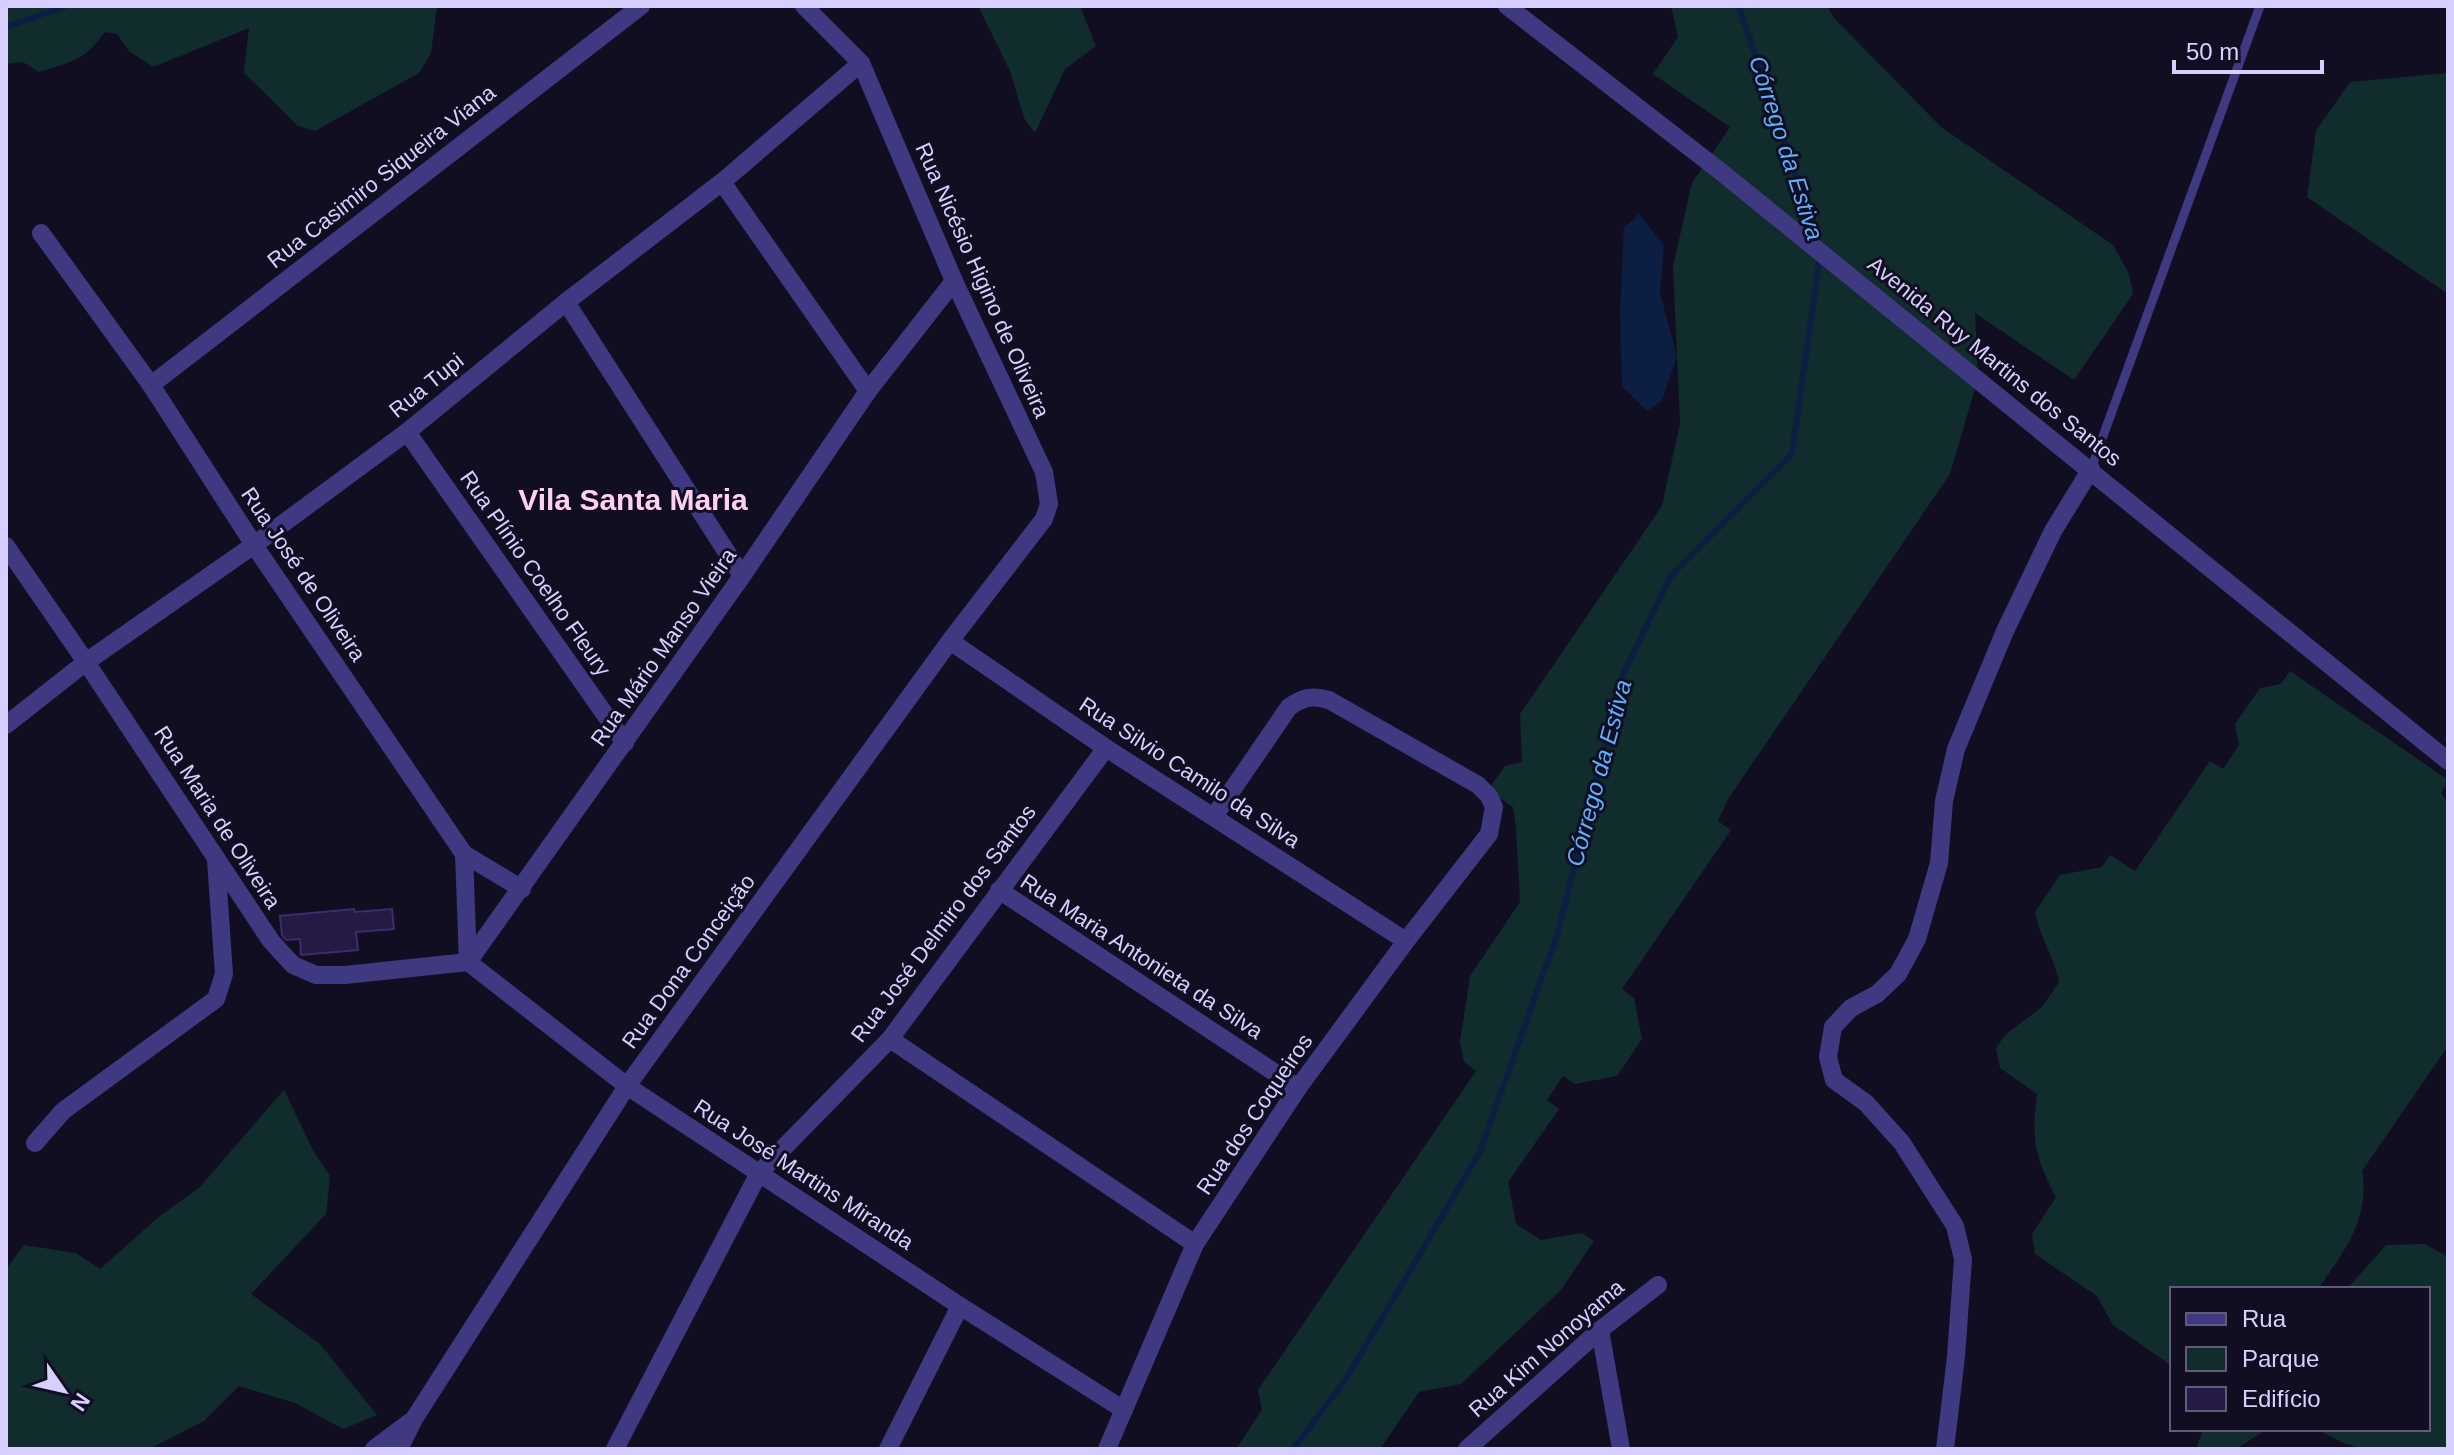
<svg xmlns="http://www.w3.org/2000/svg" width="2454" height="1455" font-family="Helvetica,sans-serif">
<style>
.green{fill:#112c2c}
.water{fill:#0c1f43}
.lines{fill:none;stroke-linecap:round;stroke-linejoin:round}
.stream{stroke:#0c1f43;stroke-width:6}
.building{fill:#241a43;stroke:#3b2c6f;stroke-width:2}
.service{stroke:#3e3981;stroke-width:9}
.minor{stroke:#3e3981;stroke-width:18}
.labels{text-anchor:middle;stroke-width:6;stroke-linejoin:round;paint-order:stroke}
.street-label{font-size:22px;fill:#d6cfff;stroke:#120e22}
.water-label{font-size:24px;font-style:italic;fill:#5eaffe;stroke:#120e22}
.district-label{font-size:30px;font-weight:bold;fill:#ffd1ed;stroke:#120e22}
</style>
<rect width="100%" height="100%" fill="#120e22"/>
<g class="green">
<path d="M13 6H437L431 53 419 73 315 131 298 126 244 73 249 28 153 67 129 51 117 34 105 32C84 61 73 61 39 72L23 62 6 64V10Z"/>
<path d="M978 6H1080L1096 46 1065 69 1035 133 1024 118 1010 71Z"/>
<path d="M1671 6H1827L1835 19 1941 127 2113 245 2129 274 2133 294 2074 380 1975 313 1978 378 1950 474 1728 799 1718 821 1731 830 1622 989 1634 998 1642 1039 1617 1076 1575 1084 1563 1076 1547 1100 1559 1109 1508 1182 1516 1224 1541 1240 1582 1233 1594 1241 1561 1290 1461 1384 1419 1392 1380 1449H1236L1262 1410 1258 1390 1476 1071 1464 1062 1460 1042 1470 976 1520 902 1516 828 1513 807 1488 790 1505 766 1522 762 1520 714 1662 506 1680 423 1673 266 1692 183 1730 127 1653 74 1678 37Z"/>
<path d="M2448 73V294L2307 197 2316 131 2350 82Z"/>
<path d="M2290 671 2448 780 2441 793 2448 803V1046L2362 1171C2370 1220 2344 1251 2318 1289H2172V1366L2113 1325 2097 1296 2035 1254 2032 1234 2056 1197C2035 1157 2031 1138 2037 1094L2000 1068 1996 1048 2005 1035 2042 1007 2059 982C2054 957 2040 937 2035 912L2060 875 2102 867 2110 855 2135 871 2210 761 2223 769 2239 745 2235 724 2260 688 2281 684Z"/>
<path d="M284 1090 314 1152 330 1176 326 1214 251 1294 320 1344 377 1415 343 1429 295 1403 239 1386 204 1421 149 1449H6V1269L24 1245 76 1253 100 1269 161 1215 199 1188Z"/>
<path d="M2425 1244 2448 1257V1449H2363L2341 1442 2317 1429H2428V1289H2347L2386 1245Z"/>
<path d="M2203 1429H2267L2236 1449H2196Z"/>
</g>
<path class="water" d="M1639 214 1664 245 1660 293 1677 357 1662 400 1647 411 1622 386 1620 315 1624 228Z"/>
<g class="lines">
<g class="stream">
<path d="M1739 6 1819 245"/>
<path d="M6 27 66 6"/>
<path d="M1293 1449 1346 1379 1480 1152 1558 932 1621 679 1670 577 1792 454 1820 256"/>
</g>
</g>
<path class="building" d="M354 909 355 912 392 909 394 929 356 932 358 950 301 955 300 939 286 940 282 935 280 916Z"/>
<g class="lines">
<path class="service" d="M2091 469 2260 6"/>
<g class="minor">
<path d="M1507 6 1720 171 2448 761"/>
<path d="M722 182 868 391"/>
<path d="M41 233 151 385 254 545 464 854 468 962"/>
<path d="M566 302 742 576"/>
<path d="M151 385 641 6"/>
<path d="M407 432 625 743"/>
<path d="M6 546 86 662 271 941 293 965 316 975H345L468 962"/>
<path d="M950 641 1106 748 1406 941"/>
<path d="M6 725 86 662 254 545 407 432 566 302 722 182 861 63"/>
<path d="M464 854 522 889"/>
<path d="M999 890 1298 1088"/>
<path d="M468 962 742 576 868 391 954 281"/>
<path d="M468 962 627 1086 960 1306 1124 1410"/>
<path d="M890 1039 1195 1244"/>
<path d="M35 1143 63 1111 216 999 224 974 216 860"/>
<path d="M1600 1330 1621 1449"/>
<path d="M374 1449 410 1422"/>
<path d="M399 1449 414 1419 627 1086 950 641 1044 519 1049 504 1044 472 954 281 861 63 804 6"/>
<path d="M615 1449 759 1173 890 1039 1106 748"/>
<path d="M888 1449 960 1306"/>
<path d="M1107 1449 1195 1244 1298 1088 1406 941 1489 834 1494 807 1489 796 1478 785 1329 700C1312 695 1304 697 1289 707L1215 815"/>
<path d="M1467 1449 1600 1330 1658 1285"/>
<path d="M1945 1449 1956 1357 1963 1259 1955 1226 1902 1143 1866 1103 1834 1080 1828 1057 1833 1027 1851 1008 1877 994 1898 974 1917 939 1939 863 1944 801 1956 749 2005 631 2053 531 2091 469"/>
</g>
</g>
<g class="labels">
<g class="street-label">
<text transform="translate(381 176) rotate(-38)" y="8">Rua Casimiro Siqueira Viana</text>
<text transform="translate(983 280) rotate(66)" y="8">Rua Nicésio Higino de Oliveira</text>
<text transform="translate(1995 361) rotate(39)" y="8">Avenida Ruy Martins dos Santos</text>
<text transform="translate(426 385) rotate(-39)" y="8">Rua Tupi</text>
<text transform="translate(536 573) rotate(55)" y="8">Rua Plínio Coelho Fleury</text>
<text transform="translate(304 574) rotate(56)" y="8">Rua José de Oliveira</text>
<text transform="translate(663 647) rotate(-55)" y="8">Rua Mário Manso Vieira</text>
<text transform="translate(1190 772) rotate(33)" y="8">Rua Silvio Camilo da Silva</text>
<text transform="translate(218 817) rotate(57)" y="8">Rua Maria de Oliveira</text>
<text transform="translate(943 923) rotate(-53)" y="8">Rua José Delmiro dos Santos</text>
<text transform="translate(1142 956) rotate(33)" y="8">Rua Maria Antonieta da Silva</text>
<text transform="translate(688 961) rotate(-54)" y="8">Rua Dona Conceição</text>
<text transform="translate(1254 1114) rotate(-56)" y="8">Rua dos Coqueiros</text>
<text transform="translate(804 1174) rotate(33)" y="8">Rua José Martins Miranda</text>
<text transform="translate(1546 1348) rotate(-41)" y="8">Rua Kim Nonoyama</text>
</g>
<g class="water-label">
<text transform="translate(1786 148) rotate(72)" y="8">Córrego da Estiva</text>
<text transform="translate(1599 773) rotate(-75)" y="8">Córrego da Estiva</text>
</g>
<g class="district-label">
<text x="633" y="510">Vila Santa Maria</text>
</g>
</g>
<rect width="2454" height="1455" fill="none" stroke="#d6cfff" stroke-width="16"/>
<rect x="2170" y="1287" width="260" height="144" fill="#120e22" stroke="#605b7a" stroke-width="2"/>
<rect x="2186" y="1313" width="40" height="12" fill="#3e3981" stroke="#605b7a" stroke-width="2"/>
<text x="2242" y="1327" font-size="24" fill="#d6cfff">Rua</text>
<rect x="2186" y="1347" width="40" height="24" fill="#112c2c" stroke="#605b7a" stroke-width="2"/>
<text x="2242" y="1367" font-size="24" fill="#d6cfff">Parque</text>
<rect x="2186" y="1387" width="40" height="24" fill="#241a43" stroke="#605b7a" stroke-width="2"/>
<text x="2242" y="1407" font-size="24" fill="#d6cfff">Edifício</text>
<g transform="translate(64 1391) rotate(124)" stroke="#120e22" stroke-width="6" paint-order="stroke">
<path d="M0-6L14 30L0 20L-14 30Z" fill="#d6cfff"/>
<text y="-12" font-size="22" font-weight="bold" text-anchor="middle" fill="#d6cfff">N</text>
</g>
<path d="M2174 60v12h148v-12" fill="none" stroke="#d6cfff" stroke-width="4"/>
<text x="2186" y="60" font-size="24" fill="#d6cfff" stroke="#120e22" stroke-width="6" paint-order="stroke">50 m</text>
</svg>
